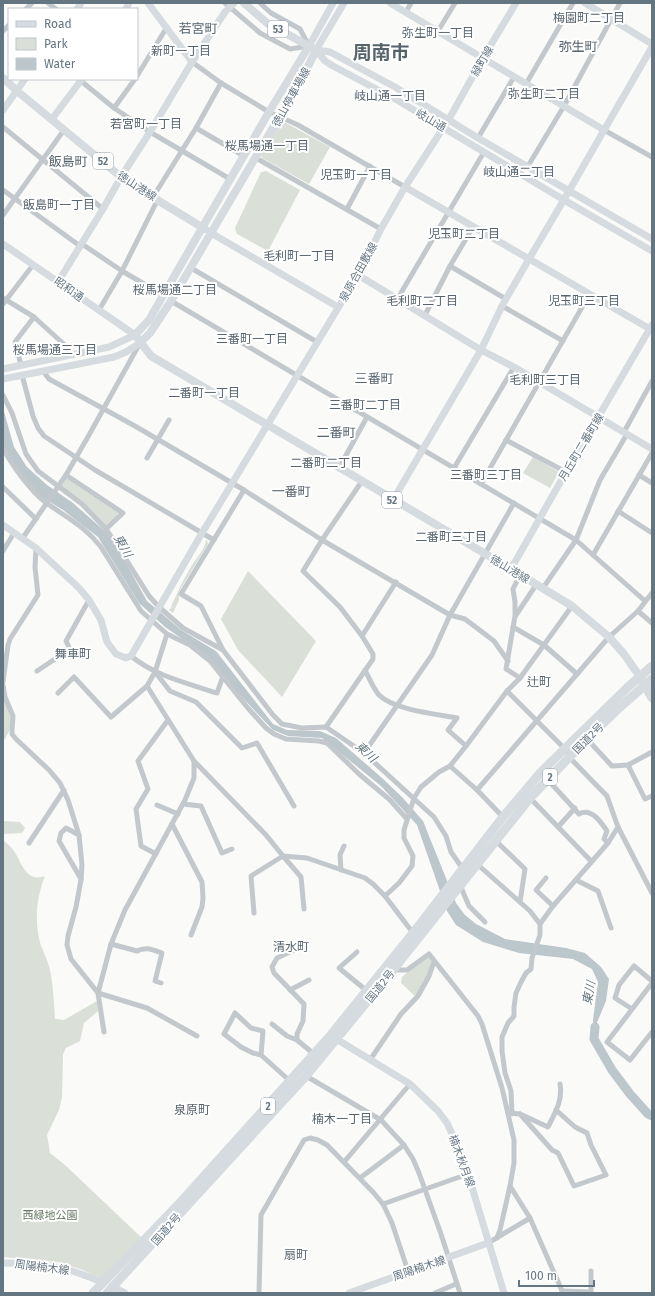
<svg xmlns="http://www.w3.org/2000/svg" width="655" height="1296" font-family="'Fira Sans','Noto Sans JP',sans-serif">
<style>
.green{fill:#dadfd7}
.water{fill:#bbc7cb}
.lines{fill:none;stroke-linecap:round;stroke-linejoin:round}
.river{stroke:#bbc7cb;stroke-width:9}
.street{stroke:#c3c8cc;stroke-width:5}
.secondary{stroke:#d6dbdf;stroke-width:7}
.primary{stroke:#d6dbdf;stroke-width:8}
.highway{stroke:#d6dbdf;stroke-width:9}
.labels{text-anchor:middle;stroke-width:4;stroke-linejoin:round;paint-order:stroke}
.shield{fill:#fff;stroke:#939fa8;stroke-width:1}
.shield-label{font-size:10px;font-weight:bold;fill:#657683}
.street-label{font-size:11px;fill:#657683;stroke:#fff}
.park-label{font-size:11px;fill:#687a64;stroke:#fff}
.neighbourhood-label{font-size:12px;fill:#57646e;stroke:#fff}
.water-label{font-size:12px;font-style:italic;fill:#60757c;stroke:#fff}
.quarter-label{font-size:13px;fill:#57646e;stroke:#fff}
.town-label{font-size:19px;font-weight:bold;fill:#57646e;stroke:#fff}
</style>
<rect width="100%" height="100%" fill="#fafaf8"/>
<g class="green">
<path d="M280 122H284L330 147 309 184 262 158 261 153Z"/>
<path d="M266 171 300 190 268 251 237 234 235 228 261 172Z"/>
<path d="M533 457 559 472 550 488 523 473Z"/>
<path d="M67 478 120 513 105 527 61 487Z"/>
<path d="M207 539 208 544 181 588 179 594V600L173 613 169 610 171 608C172 602 175 599 177 594 184 578 192 564 202 551 204 548 205 543 207 539Z"/>
<path d="M248 571 316 641 282 697 238 650 221 619Z"/>
<path d="M3 693C11 714 17 722 3 742Z"/>
<path d="M3 821 20 822 25 828 22 833 3 834Z"/>
<path d="M3 840C7 843 11 847 14 851 22 863 26 883 45 876 36 898 34 923 41 946 44 953 47 959 49 966 53 981 54 1003 55 1019L64 1020 97 1001 99 1010 84 1023 80 1041 66 1048 63 1054 62 1097 59 1110 47 1135 50 1153 65 1165 143 1239 102 1279 83 1270 57 1262 3 1257Z"/>
<path d="M428 955 433 962 429 974 416 997 401 983 402 977Z"/>
</g>
<path class="water" d="M3 408 14 447 27 467 47 485 73 503 107 533 127 565 147 601 181 630 216 651 273 724 287 730 320 731 336 738 382 778 403 798 423 821 456 903 465 915 476 924 505 939 566 948 585 953 601 967 609 979 606 1001 596 1025 594 1039 593 1020 598 982 592 969 573 959 519 953 483 942 456 925 447 911 417 825 381 786 322 738 288 736 273 730 239 694 210 658 165 627 139 603 98 537 63 510 42 497 19 472 5 450 3 439Z"/>
<g class="lines">
<path class="river" d="M595 1027 594 1039 612 1070 630 1094 648 1114 652 1116"/>
<g class="street">
<path d="M48 3 56 9"/>
<path d="M225 3 260 33 290 49 309 46 300 29 271 13 260 3"/>
<path d="M26 9 32 3"/>
<path d="M406 12 411 3"/>
<path d="M3 31 9 25"/>
<path d="M438 31 455 3"/>
<path d="M192 62 221 83 269 112 298 125 405 187"/>
<path d="M137 76 167 27"/>
<path d="M81 81 114 108 150 132 230 179"/>
<path d="M526 84 573 3"/>
<path d="M114 108 135 79"/>
<path d="M3 127 103 209"/>
<path d="M196 128 244 156"/>
<path d="M604 130 652 157"/>
<path d="M478 138 514 77"/>
<path d="M256 158 381 229"/>
<path d="M528 166 564 106 620 3"/>
<path d="M3 190 80 246"/>
<path d="M153 197 196 128 221 83"/>
<path d="M347 209 370 166"/>
<path d="M3 215 64 130"/>
<path d="M82 244 122 271 163 295"/>
<path d="M450 266 506 299"/>
<path d="M191 268 317 342"/>
<path d="M3 298 34 317 67 347 69 355"/>
<path d="M398 298 484 152"/>
<path d="M171 301 576 540 645 601"/>
<path d="M3 304 33 265"/>
<path d="M502 306 563 341"/>
<path d="M99 310 122 271 158 199"/>
<path d="M425 315 450 266 473 227"/>
<path d="M21 365 15 342 34 317"/>
<path d="M43 371 49 379 135 426 244 490 322 540 450 615 465 619 494 641 508 661"/>
<path d="M22 375 33 416 38 428 44 436 95 470 214 540"/>
<path d="M3 395 12 413 26 454 38 471 82 504 106 529 122 553 149 596 159 607 183 628 223 650"/>
<path d="M624 432 652 381"/>
<path d="M506 440 566 472"/>
<path d="M3 447C8 461 32 492 44 501 65 517 84 525 101 547L141 611 167 634 155 672 147 686 111 717 74 677 58 693"/>
<path d="M147 458 169 420"/>
<path d="M339 468 367 417"/>
<path d="M454 468 514 367"/>
<path d="M66 475 123 513 106 529"/>
<path d="M639 475 652 483"/>
<path d="M481 484 589 295"/>
<path d="M3 487 36 519"/>
<path d="M244 490 181 594 201 606 223 650 273 715 282 724 302 728 326 727 364 753 434 817 446 836 451 852 463 869"/>
<path d="M618 511 652 533"/>
<path d="M22 539 66 475 89 435 140 343"/>
<path d="M3 551 14 533"/>
<path d="M593 555 652 453"/>
<path d="M543 588 576 540 600 480 627 434"/>
<path d="M638 611 652 623"/>
<path d="M516 615 536 585"/>
<path d="M513 627 544 645 577 674"/>
<path d="M167 634 190 645 210 661 247 707 266 728 274 734 286 739 319 741 327 743 359 774 389 799 407 819"/>
<path d="M362 636 396 582"/>
<path d="M131 656C155 676 187 683 217 693L223 676"/>
<path d="M365 670C369 678 373 688 379 695 394 710 436 714 457 718L448 730 466 746"/>
<path d="M37 671 70 649 66 641 89 600"/>
<path d="M155 672 170 691 196 702 242 748 257 743 294 806"/>
<path d="M520 678 506 669 515 616V602L513 589 520 575"/>
<path d="M3 682 8 645 10 639 38 595 35 567 36 548"/>
<path d="M3 685 5 697 13 716 12 730V734L16 739 49 770 60 783 68 800 79 835 82 865 81 880 76 907 68 936 67 945 71 959 98 993 147 1008 197 1036"/>
<path d="M147 686 194 761 266 835 283 856 307 858 365 878 373 884 385 896 413 933"/>
<path d="M507 691 565 749 569 757 607 796 618 827 652 893"/>
<path d="M326 727 373 659V654L362 636 340 607 303 571 322 540 362 481"/>
<path d="M587 739 612 766 628 765 652 752"/>
<path d="M364 753 432 655 450 615 514 503"/>
<path d="M628 765 645 799 652 796"/>
<path d="M450 766 477 790 503 817"/>
<path d="M548 780 579 814C591 807 601 822 607 831L604 839 608 843"/>
<path d="M477 790 609 637 638 611 652 593"/>
<path d="M530 798 591 861"/>
<path d="M183 804 201 806 222 853 232 849"/>
<path d="M157 805 178 814"/>
<path d="M172 824 202 882 203 898 202 907 191 935"/>
<path d="M558 827 575 808"/>
<path d="M79 835 66 828 61 833 59 841 81 879"/>
<path d="M496 841 525 869 520 902"/>
<path d="M29 843 64 790"/>
<path d="M156 854 141 846 136 809 148 789 138 761 168 720"/>
<path d="M477 864 530 911 540 924"/>
<path d="M341 870 340 855 344 846"/>
<path d="M546 878 536 890 553 906"/>
<path d="M576 880 598 891 611 928"/>
<path d="M460 885 469 906 485 922"/>
<path d="M385 896 399 883 412 866 413 856 404 838V830L414 798 421 787 439 772 450 766 466 746 507 691 520 678 572 606"/>
<path d="M254 913 251 876 283 856 301 877 304 909"/>
<path d="M111 944 137 951C146 946 153 950 162 953L155 981 161 983"/>
<path d="M357 952 339 968 367 991"/>
<path d="M394 970H407L429 954 478 1016 482 1024 502 1088 514 1140V1163L510 1186 500 1230 497 1238"/>
<path d="M652 983 607 1042 630 1060 652 1032"/>
<path d="M290 990 309 980"/>
<path d="M632 1009 615 998 619 985 634 966 652 981"/>
<path d="M272 1024 287 1036 297 1040 314 1054"/>
<path d="M104 1032 98 993 111 944 125 910 185 800 194 778V761"/>
<path d="M297 1040V1034L303 1021 304 1004 274 973 272 967 277 958 303 946"/>
<path d="M261 1055 263 1031 251 1028 235 1013 224 1034 241 1047 253 1053 261 1055 290 1081"/>
<path d="M370 1060 401 1014 418 996 429 976 434 962"/>
<path d="M306 1076 381 1120 404 1145 413 1159 419 1173 441 1234 460 1293"/>
<path d="M510 1113 520 1114 548 1127C555 1113 563 1100 560 1084"/>
<path d="M512 1114 511 1091 505 1073 502 1051V1037L508 1023 514 1016V1007L516 993 521 982 526 973 531 969 532 958 540 935V924L553 906 608 843 618 827"/>
<path d="M520 1114 552 1150 558 1153 574 1186 606 1175 591 1145 587 1133 575 1127 556 1110"/>
<path d="M344 1162 410 1084"/>
<path d="M360 1178 404 1145"/>
<path d="M510 1186 530 1218 563 1293"/>
<path d="M383 1204 468 1174"/>
<path d="M488 1243 530 1218"/>
<path d="M562 1291 591 1292V1271"/>
<path d="M259 1293 261 1215 304 1140 310 1138 318 1140 327 1145 373 1192 383 1204 392 1223 408 1271"/>
<path d="M435 1293 456 1284"/>
</g>
<g class="secondary">
<path d="M148 3 192 62"/>
<path d="M390 3 604 130"/>
<path d="M585 3 652 44"/>
<path d="M77 9 81 3"/>
<path d="M126 9 129 3"/>
<path d="M309 46 333 3"/>
<path d="M316 50 325 61 333 66 397 100 564 200 652 251"/>
<path d="M316 50 330 52 395 87 478 138 652 239"/>
<path d="M316 50 344 3"/>
<path d="M3 110 25 79"/>
<path d="M52 119 82 79"/>
<path d="M405 187 650 329"/>
<path d="M211 233 338 307"/>
<path d="M3 244 135 335 109 347 3 369"/>
<path d="M358 275 481 350 514 367 652 449"/>
<path d="M58 282 103 209 121 177 150 132 192 62 225 12 234 3"/>
<path d="M3 379 114 357 126 352 140 343"/>
<path d="M393 500 481 350 502 306 529 259 569 191 652 47"/>
<path d="M3 525 36 548 79 588 89 600 101 620 107 642 116 654 126 658 131 656 202 533 358 275 381 229 405 187 449 119 483 58 516 3"/>
<path d="M511 569 566 472 652 325"/>
<path d="M333 1037 410 1084 438 1111 447 1123 456 1142 468 1174 504 1293"/>
<path d="M3 1263C42 1263 67 1266 103 1283"/>
<path d="M112 1286 125 1293"/>
<path d="M349 1293 488 1243"/>
</g>
<g class="primary">
<path d="M309 46 269 112 149 320 135 335 151 356 511 569 572 606 609 637 624 654 640 677"/>
<path d="M3 78 17 91 126 181 205 229"/>
<path d="M140 343 150 333 171 301 304 75 316 50 267 23 244 3"/>
</g>
<g class="highway">
<path d="M642 680 652 698"/>
<path d="M93 1293 178 1205 330 1036 413 933 503 817 541 772 628 687 652 666"/>
<path d="M107 1293 306 1076 393 970 530 798 587 739 619 708 652 679"/>
</g>
</g>
<g class="labels">
<g class="shield">
<rect x="268" y="21" width="20" height="16" rx="3"/>
<rect x="93" y="153" width="20" height="16" rx="3"/>
<rect x="382" y="492" width="20" height="16" rx="3"/>
<rect x="543" y="769" width="14" height="16" rx="3"/>
<rect x="261" y="1098" width="14" height="16" rx="3"/>
</g>
<g class="shield-label">
<text x="278" y="33">53</text>
<text x="103" y="165">52</text>
<text x="392" y="504">52</text>
<text x="550" y="781">2</text>
<text x="268" y="1110">2</text>
</g>
<g class="street-label">
<text transform="translate(482 61) rotate(-60)" y="4">緑町線</text>
<text transform="translate(291 97) rotate(-61)" y="4">徳山停車場線</text>
<text transform="translate(431 120) rotate(30)" y="4">岐山通</text>
<text transform="translate(137 186) rotate(33)" y="4">徳山港線</text>
<text transform="translate(358 272) rotate(-61)" y="4">泉原合田敷線</text>
<text transform="translate(69 289) rotate(35)" y="4">昭和通</text>
<text transform="translate(581 447) rotate(-59)" y="4">月丘町二番町線</text>
<text transform="translate(510 569) rotate(31)" y="4">徳山港線</text>
<text transform="translate(588 738) rotate(-45)" y="4">国道2号</text>
<text transform="translate(380 986) rotate(-51)" y="4">国道2号</text>
<text transform="translate(462 1161) rotate(70)" y="4">楠木秋月線</text>
<text transform="translate(166 1229) rotate(-49)" y="4">国道2号</text>
<text transform="translate(42 1267) rotate(7)" y="4">周陽楠木線</text>
<text transform="translate(419 1268) rotate(-19)" y="4">周陽楠木線</text>
</g>
<g class="park-label">
<text x="50" y="1219">西緑地公園</text>
</g>
<g class="neighbourhood-label">
<text x="589" y="22">梅園町二丁目</text>
<text x="438" y="37">弥生町一丁目</text>
<text x="181" y="55">新町一丁目</text>
<text x="544" y="98">弥生町二丁目</text>
<text x="390" y="100">岐山通一丁目</text>
<text x="146" y="128">若宮町一丁目</text>
<text x="267" y="150">桜馬場通一丁目</text>
<text x="519" y="176">岐山通二丁目</text>
<text x="356" y="179">児玉町一丁目</text>
<text x="59" y="209">飯島町一丁目</text>
<text x="464" y="238">児玉町二丁目</text>
<text x="299" y="260">毛利町一丁目</text>
<text x="175" y="294">桜馬場通二丁目</text>
<text x="422" y="305">毛利町二丁目</text>
<text x="584" y="305">児玉町三丁目</text>
<text x="252" y="343">三番町一丁目</text>
<text x="55" y="354">桜馬場通三丁目</text>
<text x="545" y="384">毛利町三丁目</text>
<text x="204" y="397">二番町一丁目</text>
<text x="365" y="409">三番町二丁目</text>
<text x="326" y="467">二番町二丁目</text>
<text x="486" y="479">三番町三丁目</text>
<text x="451" y="541">二番町三丁目</text>
<text x="73" y="658">舞車町</text>
<text x="539" y="686">辻町</text>
<text x="291" y="951">清水町</text>
<text x="192" y="1114">泉原町</text>
<text x="342" y="1123">楠木一丁目</text>
<text x="296" y="1259">扇町</text>
</g>
<g class="water-label">
<text transform="translate(123 546) rotate(60)" y="4">東川</text>
<text transform="translate(366 752) rotate(42)" y="4">東川</text>
<text transform="translate(589 993) rotate(-79)" y="4">東川</text>
</g>
<g class="quarter-label">
<text x="198" y="33">若宮町</text>
<text x="578" y="51">弥生町</text>
<text x="68" y="166">飯島町</text>
<text x="374" y="383">三番町</text>
<text x="336" y="437">二番町</text>
<text x="291" y="496">一番町</text>
</g>
<g class="town-label">
<text x="381" y="59">周南市</text>
</g>
</g>
<rect width="655" height="1296" fill="none" stroke="#657683" stroke-width="8"/>
<rect x="8" y="8" width="130" height="72" fill="#ffffff" stroke="#c1c8cd"/>
<rect x="16" y="21" width="20" height="6" fill="#d6dbdf" stroke="#c1c8cd"/>
<text x="44" y="28" font-size="12" fill="#657683">Road</text>
<rect x="16" y="38" width="20" height="12" fill="#dadfd7" stroke="#c1c8cd"/>
<text x="44" y="48" font-size="12" fill="#657683">Park</text>
<rect x="16" y="58" width="20" height="12" fill="#bbc7cb" stroke="#c1c8cd"/>
<text x="44" y="68" font-size="12" fill="#657683">Water</text>
<path d="M519 1280v6h75v-6" fill="none" stroke="#657683" stroke-width="2"/>
<text x="525" y="1280" font-size="12" fill="#657683" stroke="#ffffff" stroke-width="3" paint-order="stroke">100 m</text>
</svg>
